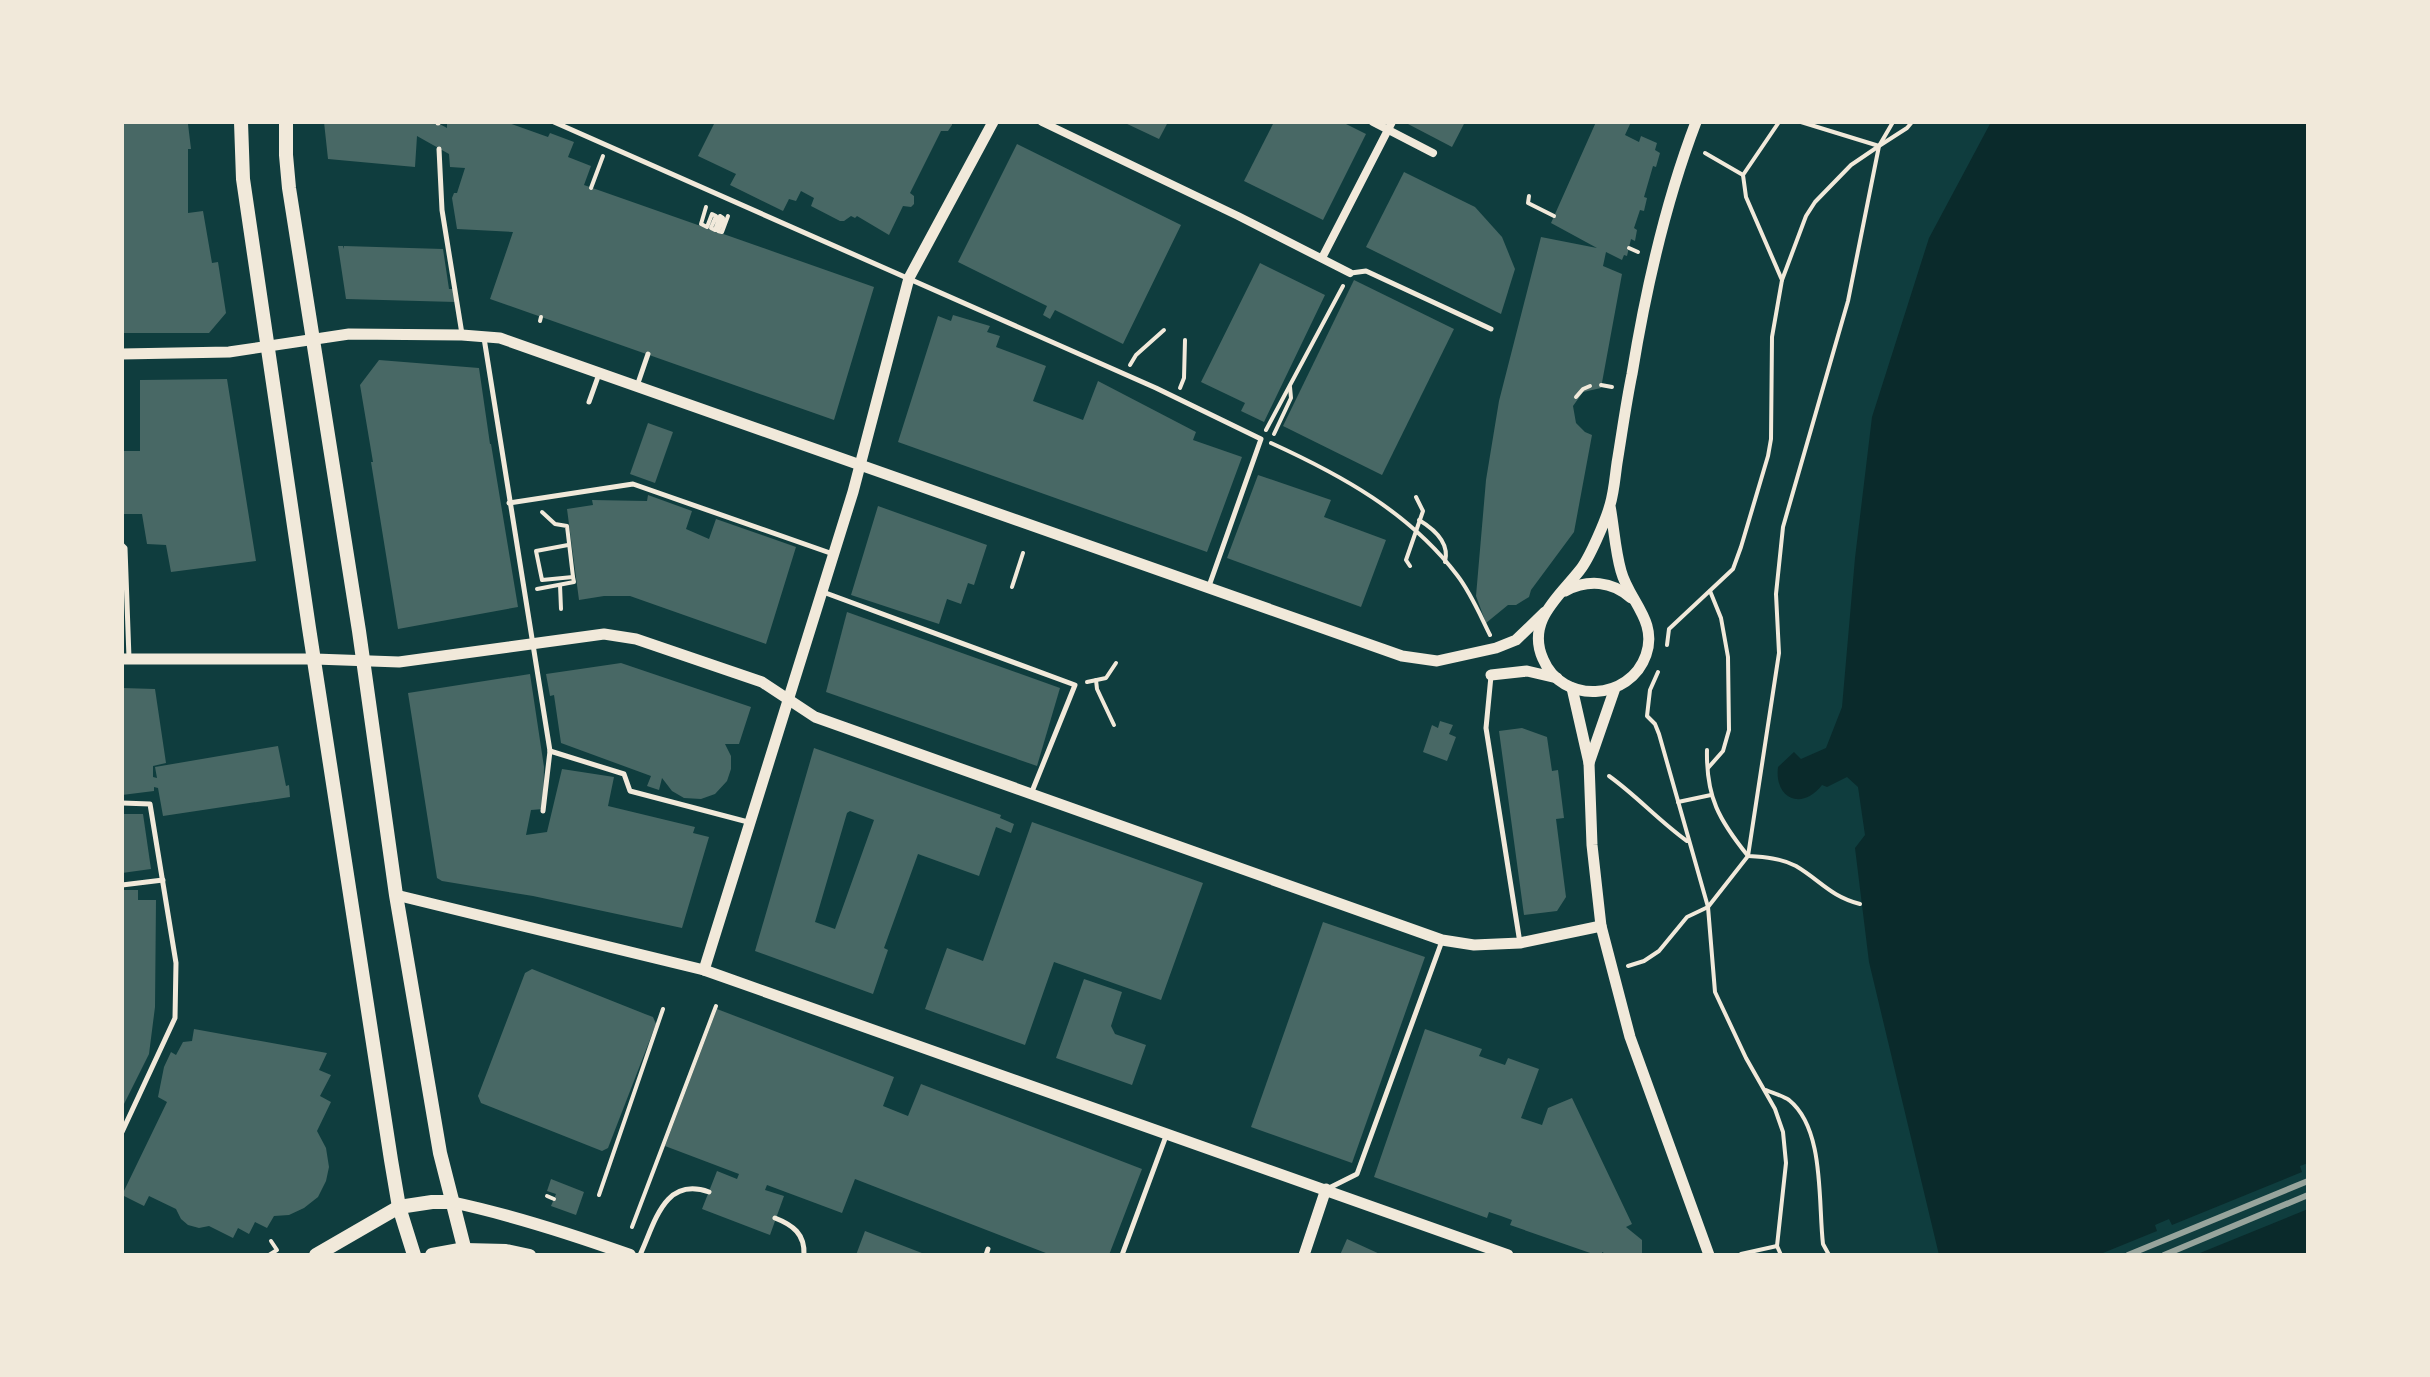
<svg xmlns="http://www.w3.org/2000/svg" width="2430" height="1377" font-family="'PT Sans Narrow',sans-serif">
<style>
.water{fill:#0a2a2b}
.pier{fill:#0f3d3e}
.building{fill:#486865;fill-rule:evenodd}
.lines{fill:none;stroke-linecap:round;stroke-linejoin:round}
.path{stroke:#f1e9da;stroke-width:4}
.service{stroke:#f1e9da;stroke-width:5}
.minor{stroke:#f1e9da;stroke-width:8}
.tertiary{stroke:#f1e9da;stroke-width:11}
.secondary{stroke:#f1e9da;stroke-width:12}
.primary{stroke:#f1e9da;stroke-width:14}
.rail{stroke:#97a49c;stroke-width:6}
</style>
<rect width="100%" height="100%" fill="#0f3d3e"/>
<path class="water" d="M1991 122H2308V1255H1939L1869 962 1855 848 1865 835 1858 787 1847 777 1827 787 1822 785C1802 811 1774 799 1778 767L1794 752 1801 759 1826 748 1842 707 1855 558 1872 417 1929 238Z"/>
<path class="pier" d="M2308 1163V1209L2195 1255H2098L2157 1231 2155 1225 2169 1219 2172 1225 2302 1172 2300 1166Z"/>
<g class="building">
<path d="M324 122H436L447 128V122H506L548 137 550 133 574 142 568 157 591 166 584 185 874 287 834 420 490 299 513 232 457 229 452 198 454 193H457L465 168 450 167 449 154 417 136 415 167 328 159Z"/>
<path d="M715 122H952V125L948 131H941L910 193 914 196V204L911 207 903 206 889 235 857 216 855 218 851 216 844 221H840L811 206 814 198 801 191 796 201 789 199 783 211 730 185 736 174 698 156Z"/>
<path d="M1123 122H1168L1159 139Z"/>
<path d="M1274 122H1342L1366 134 1323 220 1244 181Z"/>
<path d="M1409 122H1465L1452 147 1408 124Z"/>
<path d="M1596 122H1631L1625 135 1639 142 1641 136 1657 143 1655 150 1660 153 1656 167 1653 166 1644 197 1647 198 1644 211 1640 210 1634 228 1637 230 1635 241 1631 239 1627 256 1624 255 1622 260 1606 252 1603 266 1622 274 1601 388 1583 392 1573 406 1576 423 1585 432 1592 435 1574 532 1531 590 1529 597 1516 605H1508L1486 623 1476 596 1486 480 1499 401 1541 237 1597 248 1551 223Z"/>
<path d="M122 123 188 124 191 149H188V213L203 211 212 263 218 262 226 313 209 333H122Z"/>
<path d="M1017 144 1181 225 1123 344 1055 310 1050 319 1043 315 1047 306 958 262Z"/>
<path d="M1404 172 1475 207 1502 237 1515 269 1501 314 1366 247Z"/>
<path d="M338 246H343L344 249V246L443 249 449 289H454L456 302 346 299Z"/>
<path d="M1260 263 1325 295 1264 422 1241 411 1245 403 1201 382Z"/>
<path d="M1354 280 1454 329 1382 475 1283 426Z"/>
<path d="M953 315 990 326 987 332 1000 336 996 347 1046 366 1033 401 1083 420 1098 381 1196 432 1193 440 1242 457 1207 552 898 442 938 316 951 321Z"/>
<path d="M379 360 479 368 490 444H491L518 607 398 629 371 462H373L360 385Z"/>
<path d="M227 379 256 561 171 572 166 545 147 544 142 514H122V451H140V380Z"/>
<path d="M648 423 673 432 655 483 630 474Z"/>
<path d="M1258 475 1331 500 1324 517 1386 540 1361 607 1227 558Z"/>
<path d="M648 495 692 511 686 529 709 539 716 519 796 547 766 644 630 596H604L579 600 567 509 593 505 592 500 647 501Z"/>
<path d="M878 506 987 545 974 585 968 583 961 604 947 599 939 624 851 595Z"/>
<path d="M847 612 1060 688 1037 766 826 692Z"/>
<path d="M621 663 751 707 739 744H725L731 756V769L727 781 715 794 701 799 684 798 672 791 662 778 659 790 647 786 651 776 561 743 554 695 550 696 546 674Z"/>
<path d="M530 674 544 767 543 809 531 810 526 835 547 832 562 769 614 777 608 806 695 827 693 833 709 837 682 928 533 896 442 881 437 878 408 693Z"/>
<path d="M122 688 155 689 166 763 153 766V777L157 778 155 767 278 746 286 786 289 785 290 797 163 816 158 788 154 787V791L122 795Z"/>
<path d="M1440 721 1453 725 1449 734 1456 737 1447 761 1423 752 1432 725 1438 728Z"/>
<path d="M1522 728 1547 737 1552 771 1558 770 1564 818 1556 819 1566 897 1557 911 1524 915 1499 731Z"/>
<path d="M814 748 1001 815 1000 818 1014 824 1011 833 996 827 979 876 918 854 884 948 888 950 873 994 755 951ZM850 811 874 820 835 929 815 922 847 813Z"/>
<path d="M122 814H143L151 869 122 873Z"/>
<path d="M1032 822 1203 883 1161 1000 1054 962 1025 1045 925 1009 947 948 983 961Z"/>
<path d="M122 890H138V900H156L155 1007 149 1054 122 1108Z"/>
<path d="M1323 922 1425 957 1352 1163 1251 1127Z"/>
<path d="M532 969 645 1014 653 1017 656 1024 608 1148 602 1151 481 1103 478 1096 525 973Z"/>
<path d="M1084 979 1122 992 1111 1026 1115 1034 1146 1045 1132 1085 1056 1058Z"/>
<path d="M717 1009 894 1077 883 1106 908 1116 921 1084 1142 1169 1109 1255H1051L855 1179 842 1213 767 1185 765 1190 784 1196 770 1235 702 1209 717 1171 737 1179 739 1174 665 1146Z"/>
<path d="M194 1029 327 1053 319 1070 331 1075 320 1096 331 1102 317 1131 326 1148 329 1167 326 1181 318 1197 304 1208 289 1215 274 1216 267 1228 255 1222 249 1234 238 1228 233 1238 209 1226 199 1228 188 1225 181 1219 176 1209 149 1196 144 1206 122 1195 167 1102 158 1097 164 1067 171 1052 176 1055 183 1042 192 1041Z"/>
<path d="M1425 1029 1482 1049 1479 1056 1505 1065 1508 1058 1539 1069 1521 1118 1542 1125 1548 1108 1572 1098 1632 1224 1626 1227 1642 1240V1255H1608L1602 1252V1255H1596L1510 1225 1512 1220 1501 1216 1489 1212 1487 1218 1374 1177Z"/>
<path d="M551 1179 584 1192 576 1215 551 1206 556 1194 547 1191Z"/>
<path d="M865 1231 927 1255H856Z"/>
<path d="M1347 1239 1382 1255H1340Z"/>
</g>
<g class="lines">
<g class="path">
<path d="M1779 122 1743 175 1746 197 1782 280"/>
<path d="M1801 122 1879 146"/>
<path d="M1705 153 1743 175"/>
<path d="M591 188 603 156"/>
<path d="M1529 196 1528 203 1554 216"/>
<path d="M706 207 701 224 707 227 712 214 716 216 711 228 715 230 720 216 723 218 718 231 722 232 728 216"/>
<path d="M1629 248 1638 252"/>
<path d="M540 321 541 317"/>
<path d="M1130 365 1136 355 1164 330"/>
<path d="M1601 385 1612 387"/>
<path d="M1180 388 1184 378 1185 340"/>
<path d="M1576 397 1583 389 1590 386"/>
<path d="M1266 430 1343 286"/>
<path d="M1274 434 1291 398 1290 387"/>
<path d="M1271 443C1341 475 1409 512 1457 575 1471 593 1480 615 1490 635"/>
<path d="M542 512 555 524 567 526 573 577"/>
<path d="M1419 520C1434 529 1450 543 1445 562"/>
<path d="M1410 566 1406 560 1423 511 1416 497"/>
<path d="M560 585 561 609"/>
<path d="M1012 587 1023 553"/>
<path d="M537 589 574 582 573 577 542 580 536 551 568 545"/>
<path d="M1667 645 1669 629 1733 569 1741 547 1768 456 1771 439 1772 337 1782 280 1806 216 1815 202 1851 165 1879 146 1893 122"/>
<path d="M1658 672 1650 690 1647 716 1655 724 1659 734 1708 907 1715 992 1746 1058 1775 1109 1783 1132 1786 1163 1777 1246 1781 1255"/>
<path d="M1096 680 1097 689 1114 725"/>
<path d="M1087 682 1106 678 1116 663"/>
<path d="M1707 750C1706 797 1719 820 1748 856 1764 857 1781 858 1796 866 1821 881 1830 896 1860 904"/>
<path d="M1708 768 1723 751 1729 730 1728 657 1721 618 1710 591"/>
<path d="M1609 776C1637 796 1659 821 1687 841"/>
<path d="M1678 802 1711 795"/>
<path d="M1628 966 1644 961 1659 951 1687 917 1708 907 1748 856 1779 653 1776 594 1783 527 1848 301 1879 146 1907 128 1912 122"/>
<path d="M1766 1090C1773 1093 1783 1096 1789 1100 1825 1129 1818 1202 1823 1244L1829 1255"/>
<path d="M599 1195 663 1009"/>
<path d="M547 1196 554 1199"/>
<path d="M632 1227 716 1006"/>
<path d="M1741 1254 1777 1246"/>
<path d="M269 1255 277 1250 271 1241"/>
</g>
<g class="service">
<path d="M554 122 1156 388 1261 439 1209 586"/>
<path d="M438 123V122"/>
<path d="M439 149 442 210 462 334"/>
<path d="M1351 273 1366 271 1491 329"/>
<path d="M484 338 550 751 543 811"/>
<path d="M637 386 648 354"/>
<path d="M589 402 599 374"/>
<path d="M509 503 633 484 833 554"/>
<path d="M122 545 125 548 129 658"/>
<path d="M823 592 1075 685 1031 794"/>
<path d="M1491 676 1486 728 1520 943"/>
<path d="M550 751 624 774 630 791 748 822"/>
<path d="M122 803 150 804 176 963 175 1018 122 1132"/>
<path d="M122 885 163 880"/>
<path d="M1327 1189 1357 1174 1442 941"/>
<path d="M775 1218C793 1225 805 1234 804 1255"/>
<path d="M640 1255C655 1223 664 1176 709 1192"/>
<path d="M986 1255 988 1249"/>
<path d="M1122 1255 1166 1136"/>
</g>
<g class="minor">
<path d="M1042 122 1238 216 1350 273"/>
<path d="M1373 122 1433 153"/>
<path d="M1322 258 1392 122"/>
</g>
<g class="tertiary">
<path d="M122 354 229 352 349 334 462 335 500 338 1402 656 1437 661 1496 648 1516 640 1545 612"/>
<path d="M1610 506C1614 527 1615 550 1621 571 1629 601 1658 621 1646 655 1630 701 1562 705 1543 659 1526 621 1559 597 1580 570 1589 559 1606 520 1610 505 1614 492 1615 477 1617 463 1622 433 1626 403 1632 374 1646 288 1665 203 1696 122"/>
<path d="M1565 591C1588 579 1612 581 1631 598"/>
<path d="M122 659H315L399 662 604 634 636 639 762 682 815 717 1442 940 1474 945 1520 943 1601 926"/>
<path d="M1491 675 1527 671 1557 678"/>
<path d="M1572 688 1589 763 1592 845 1601 926 1630 1037 1709 1255"/>
<path d="M1589 763 1615 688"/>
<path d="M396 895 704 970 1508 1255"/>
<path d="M704 970 853 492 909 278 993 122"/>
<path d="M1304 1255 1326 1189"/>
</g>
<g class="secondary">
<path d="M451 1202C513 1215 571 1234 630 1255"/>
<path d="M465 1249 506 1250 530 1255"/>
</g>
<g class="primary">
<path d="M241 122 243 179 309 628 391 1160 399 1207 414 1255"/>
<path d="M286 122V155L289 188 359 631 396 895 440 1153 466 1255"/>
<path d="M316 1255 399 1207 432 1202H451"/>
<path d="M432 1255 465 1249"/>
</g>
<g class="rail">
<path d="M2128 1255 2308 1181"/>
<path d="M2164 1255 2308 1195"/>
</g>
</g>
<rect width="2430" height="1377" fill="none" stroke="#f1e9da" stroke-width="248"/>
</svg>
